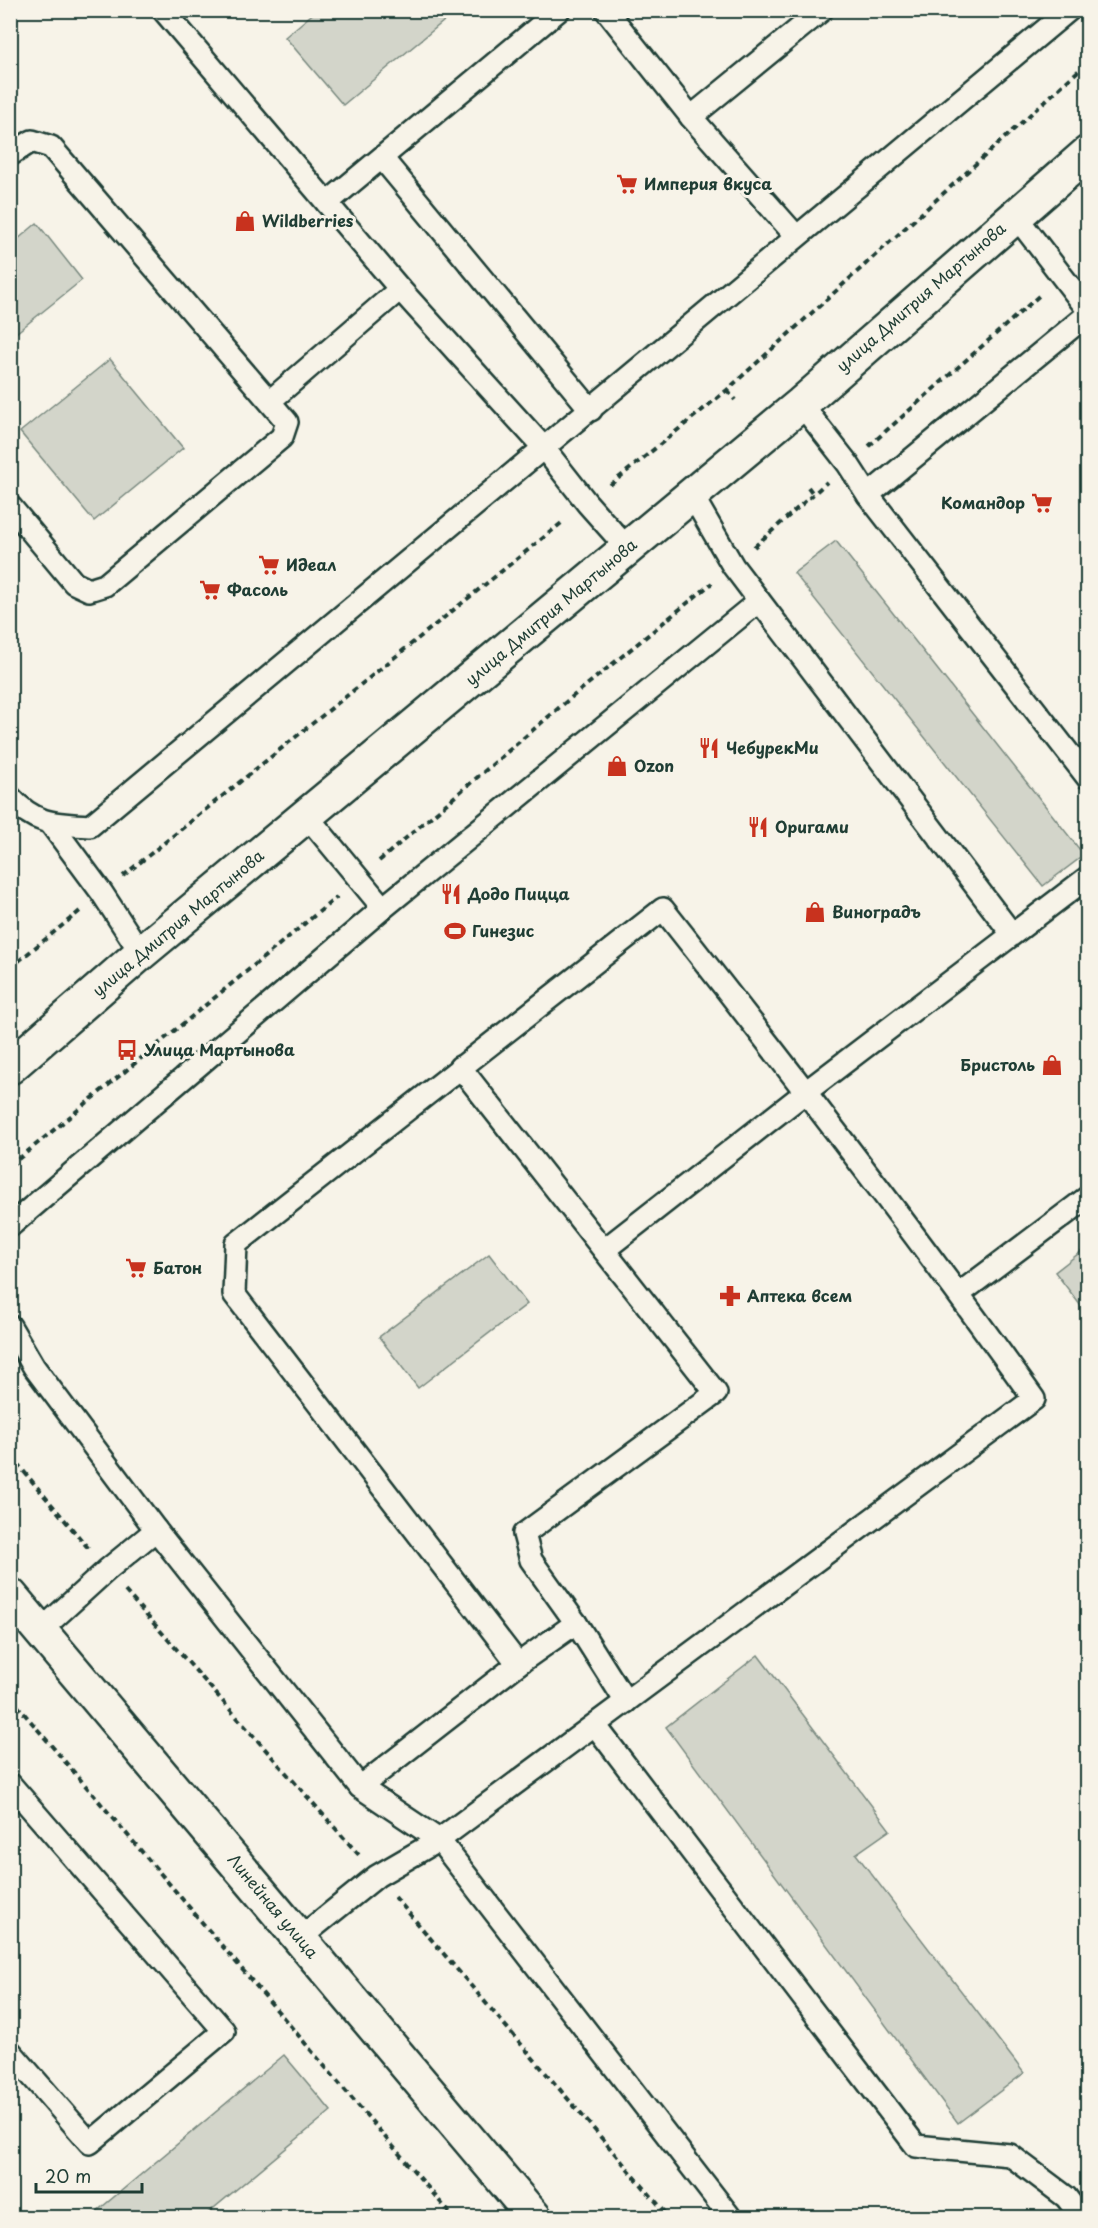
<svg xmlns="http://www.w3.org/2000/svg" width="1098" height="2228" font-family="'Playpen Sans',sans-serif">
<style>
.green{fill:#d3d5ca;stroke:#79897f;stroke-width:1.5}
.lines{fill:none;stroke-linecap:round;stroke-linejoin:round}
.lane-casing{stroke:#1f3d34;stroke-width:26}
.secondary-casing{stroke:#1f3d34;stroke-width:38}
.path{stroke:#1f3d34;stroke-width:4;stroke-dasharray:6 4.5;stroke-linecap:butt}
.lane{stroke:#f7f3e8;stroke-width:21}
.secondary{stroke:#f7f3e8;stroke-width:33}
.labels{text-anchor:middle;stroke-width:6;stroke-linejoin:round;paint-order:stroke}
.poi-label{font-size:16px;font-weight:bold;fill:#1f3d34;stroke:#f7f3e8;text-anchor:start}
.street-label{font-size:16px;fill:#1f3d34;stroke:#f7f3e8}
</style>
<rect width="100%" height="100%" fill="#f7f3e8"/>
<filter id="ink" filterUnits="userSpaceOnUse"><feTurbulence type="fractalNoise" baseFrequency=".0167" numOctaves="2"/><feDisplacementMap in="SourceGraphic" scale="12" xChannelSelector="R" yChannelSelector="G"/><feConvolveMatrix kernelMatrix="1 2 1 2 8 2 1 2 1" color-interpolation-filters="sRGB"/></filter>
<g filter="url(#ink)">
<g class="green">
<path d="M316 11V10L456 11 343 105 285 37Z"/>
<path d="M37 223 82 280 11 337V245Z"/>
<path d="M110 359 183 448 94 521 20 432Z"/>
<path d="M836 541 1084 855 1043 886 794 573Z"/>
<path d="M1087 1247V1314L1055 1272Z"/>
<path d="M489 1254 527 1304 418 1388 379 1337Z"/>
<path d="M758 1655 890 1830 856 1854 1024 2073 958 2123 666 1727Z"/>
<path d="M284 2055 331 2111 203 2217H90Z"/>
</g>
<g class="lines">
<defs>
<g id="lane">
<path d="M163 10 400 289 543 447 587 503 627 548"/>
<path d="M606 10 691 117 796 236"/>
<path d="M691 117 822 10"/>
<path d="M10 155 32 141 51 147 287 422 282 437 105 585 89 590 74 583 10 506"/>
<path d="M382 158 591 410"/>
<path d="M327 203 559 10"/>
<path d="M1015 215 1088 310"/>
<path d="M270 401 400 289"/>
<path d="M801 404 848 464 868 495 1088 778"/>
<path d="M692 495 733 566 1012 934"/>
<path d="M868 495 1088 314"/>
<path d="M10 797C35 825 56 824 90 826L1069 10"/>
<path d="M307 816 383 908"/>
<path d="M51 824 102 893 141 953"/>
<path d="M460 1067 716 1393 524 1534 531 1560 576 1623 626 1702"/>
<path d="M10 1226 383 908 759 601"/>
<path d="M604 1250 807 1091 1088 877"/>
<path d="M959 1294 1088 1197"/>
<path d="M10 1326 34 1367 156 1530"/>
<path d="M576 1623 518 1664 360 1787 439 1840 731 2218"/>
<path d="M40 1631 107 1570 156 1530 360 1787"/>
<path d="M595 1725 916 2146 1010 2155 1066 2197 1082 2218"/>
<path d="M10 1784 224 2031 90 2143 10 2051"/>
<path d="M300 1938 377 1876 439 1840 1034 1399C915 1232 790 1070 663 909L236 1244 234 1294 518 1664"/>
</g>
<g id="secondary">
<path d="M10 1067 141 953 801 404 1088 153"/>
<path d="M10 1595 535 2218"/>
</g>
</defs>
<use href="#lane" class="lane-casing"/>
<use href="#secondary" class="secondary-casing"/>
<g class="path">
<path d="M727 390 735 400"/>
<path d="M869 446 1041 294"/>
<path d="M610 485 727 390 1088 62"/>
<path d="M808 487 814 495"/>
<path d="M754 547 827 482"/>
<path d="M379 861 567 701 712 583"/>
<path d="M123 876 564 521"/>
<path d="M10 968 80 911"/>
<path d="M10 1166 337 897"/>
<path d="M10 1455 89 1549"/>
<path d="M125 1591 359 1855"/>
<path d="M10 1697 454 2218"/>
<path d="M395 1897 670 2218"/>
</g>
<use href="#lane" class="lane"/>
<use href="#secondary" class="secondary"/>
</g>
</g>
<defs>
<symbol id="supermarket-bare" viewBox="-9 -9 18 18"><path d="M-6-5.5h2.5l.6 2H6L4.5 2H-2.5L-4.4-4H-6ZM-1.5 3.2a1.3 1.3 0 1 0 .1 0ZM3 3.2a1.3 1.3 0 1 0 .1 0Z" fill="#c8321e" stroke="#f7f3e8" stroke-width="2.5" paint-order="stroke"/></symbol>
<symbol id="shop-bare" viewBox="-9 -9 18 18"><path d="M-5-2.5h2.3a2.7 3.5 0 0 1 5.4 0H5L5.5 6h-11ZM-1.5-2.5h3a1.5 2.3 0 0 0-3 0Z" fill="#c8321e" stroke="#f7f3e8" stroke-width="2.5" paint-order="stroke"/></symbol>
<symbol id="restaurant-bare" viewBox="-9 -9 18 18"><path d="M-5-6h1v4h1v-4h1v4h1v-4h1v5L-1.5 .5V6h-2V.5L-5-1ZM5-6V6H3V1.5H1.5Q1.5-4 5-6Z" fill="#c8321e" stroke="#f7f3e8" stroke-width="2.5" paint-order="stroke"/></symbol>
<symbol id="stadium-bare" viewBox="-9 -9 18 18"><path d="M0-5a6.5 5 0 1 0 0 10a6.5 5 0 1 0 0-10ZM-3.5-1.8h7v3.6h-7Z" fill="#c8321e" stroke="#f7f3e8" stroke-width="2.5" paint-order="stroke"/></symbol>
<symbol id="bus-bare" viewBox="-9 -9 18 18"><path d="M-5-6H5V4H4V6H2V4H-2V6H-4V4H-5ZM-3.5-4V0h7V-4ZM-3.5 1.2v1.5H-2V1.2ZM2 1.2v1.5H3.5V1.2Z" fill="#c8321e" stroke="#f7f3e8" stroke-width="2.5" paint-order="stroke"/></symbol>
<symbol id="pharmacy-bare" viewBox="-9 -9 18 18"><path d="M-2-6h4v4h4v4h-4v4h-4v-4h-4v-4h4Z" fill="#c8321e" stroke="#f7f3e8" stroke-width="2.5" paint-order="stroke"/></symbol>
</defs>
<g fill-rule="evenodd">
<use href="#supermarket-bare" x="612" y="169" width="30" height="30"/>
<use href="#shop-bare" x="230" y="206" width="30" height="30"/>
<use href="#supermarket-bare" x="1027" y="488" width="30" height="30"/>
<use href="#supermarket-bare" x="254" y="550" width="30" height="30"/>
<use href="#supermarket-bare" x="195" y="575" width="30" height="30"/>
<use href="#restaurant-bare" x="694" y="733" width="30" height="30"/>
<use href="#shop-bare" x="602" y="751" width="30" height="30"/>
<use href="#restaurant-bare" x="743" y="812" width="30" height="30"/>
<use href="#restaurant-bare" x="436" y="879" width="30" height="30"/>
<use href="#shop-bare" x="800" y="897" width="30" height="30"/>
<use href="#stadium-bare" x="440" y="916" width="30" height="30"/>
<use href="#bus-bare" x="112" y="1035" width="30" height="30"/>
<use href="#shop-bare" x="1037" y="1050" width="30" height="30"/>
<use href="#supermarket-bare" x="121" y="1253" width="30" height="30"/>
<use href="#pharmacy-bare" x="715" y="1281" width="30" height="30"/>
</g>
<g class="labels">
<g class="poi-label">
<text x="644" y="190">Империя вкуса</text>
<text x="262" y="227">Wildberries</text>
<text x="1025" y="509" text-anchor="end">Командор</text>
<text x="286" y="571">Идеал</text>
<text x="227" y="596">Фасоль</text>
<text x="726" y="754">ЧебурекМи</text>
<text x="634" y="772">Ozon</text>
<text x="775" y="833">Оригами</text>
<text x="468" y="900">Додо Пицца</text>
<text x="832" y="918">Виноградъ</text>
<text x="472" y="937">Гинезис</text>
<text x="144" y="1056">Улица Мартынова</text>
<text x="1035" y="1071" text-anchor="end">Бристоль</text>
<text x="153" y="1274">Батон</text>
<text x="747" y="1302">Аптека всем</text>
</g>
<g class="street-label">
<text transform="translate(921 297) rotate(-41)" y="6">улица Дмитрия Мартынова</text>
<text transform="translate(551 612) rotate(-40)" y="6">улица Дмитрия Мартынова</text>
<text transform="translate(178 923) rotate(-40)" y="6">улица Дмитрия Мартынова</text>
<text transform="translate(273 1906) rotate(50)" y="6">Линейная улица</text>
</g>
</g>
<rect width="1098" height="2228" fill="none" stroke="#f7f3e8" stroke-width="36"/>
<rect x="18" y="18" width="1062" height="2192" fill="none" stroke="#1f3d34" stroke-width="2" filter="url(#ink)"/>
<path d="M36 2183v9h106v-9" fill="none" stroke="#1f3d34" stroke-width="3"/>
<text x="45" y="2183" font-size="18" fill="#1f3d34" stroke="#f7f3e8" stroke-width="4.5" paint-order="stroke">20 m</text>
</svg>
